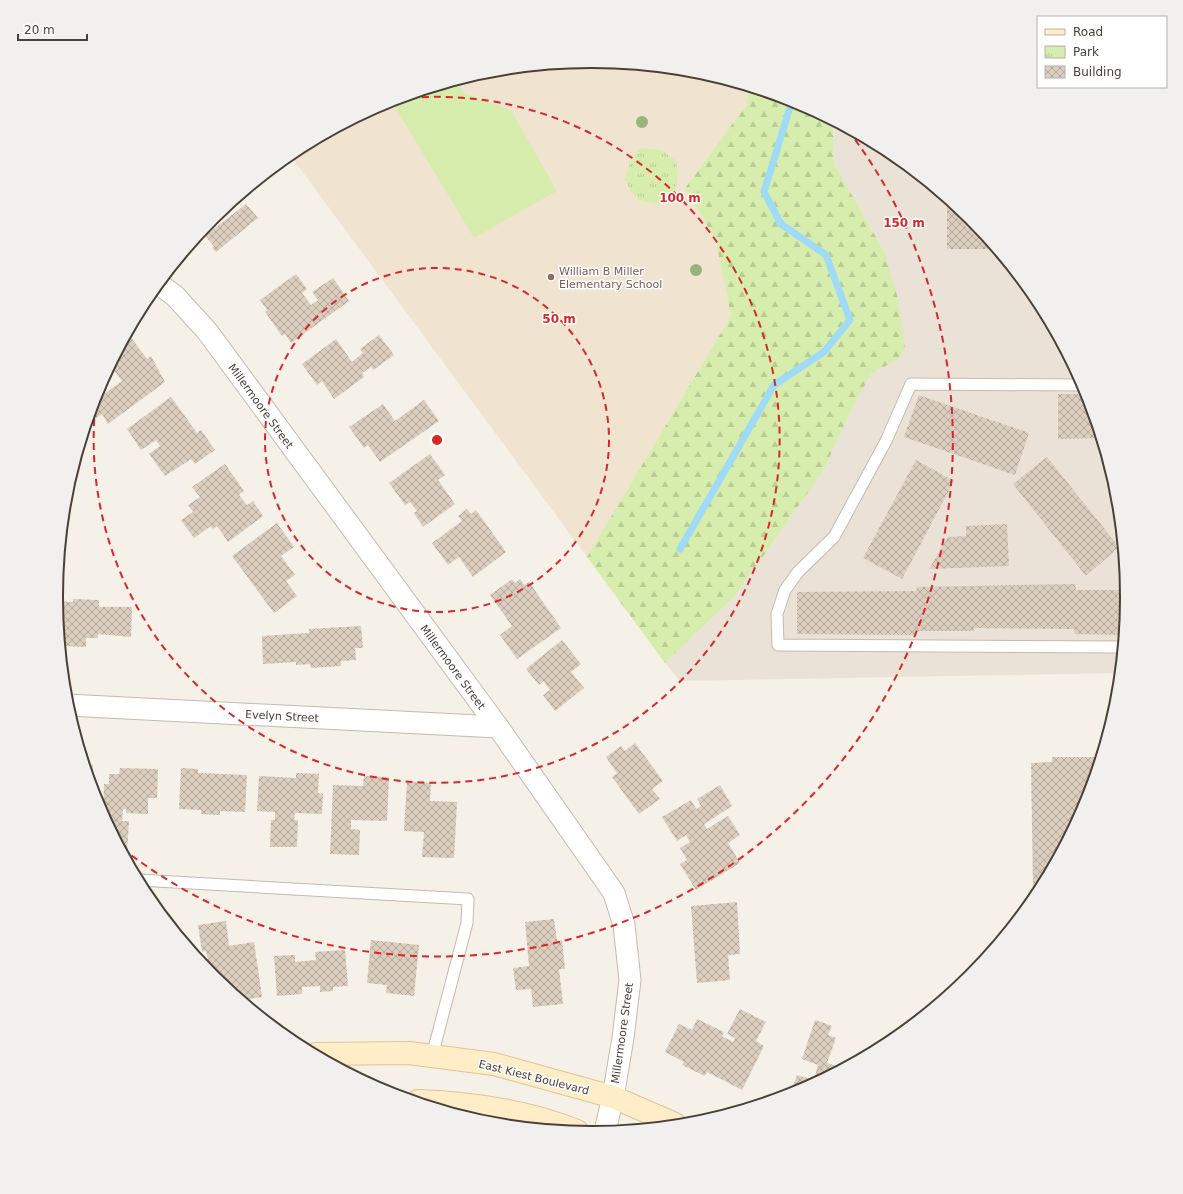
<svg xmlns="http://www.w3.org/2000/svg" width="1183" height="1194" font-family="'DejaVu Sans',sans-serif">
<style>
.residential{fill:#eae2d6}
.education{fill:#f0e4d1}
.grass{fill:#d6edad}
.forest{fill:url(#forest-firs)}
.park{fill:url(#park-tufts)}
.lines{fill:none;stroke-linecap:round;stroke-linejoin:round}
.stream{stroke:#9fdbf7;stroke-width:7}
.building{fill:url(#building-cross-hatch)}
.service-casing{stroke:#c5baac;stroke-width:13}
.minor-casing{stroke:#c5baac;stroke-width:23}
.secondary-casing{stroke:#ddc496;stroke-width:24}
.service{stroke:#fff;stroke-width:11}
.minor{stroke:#fff;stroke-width:21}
.secondary{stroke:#ffedc8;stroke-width:22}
.tree{fill:#9ab47b}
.ring{fill:none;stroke:#d62828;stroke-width:2;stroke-dasharray:7 5}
.education-dot{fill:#8d6e63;stroke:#fff;stroke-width:1.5}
.labels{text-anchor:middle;stroke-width:3;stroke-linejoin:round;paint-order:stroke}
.education-label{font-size:11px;fill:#785e54;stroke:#fff;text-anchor:start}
.street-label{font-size:11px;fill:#4a4036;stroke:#fff}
.rim{fill:none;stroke:#4a4036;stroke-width:2}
.centre{fill:#d62828;stroke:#fff;stroke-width:2}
.ring-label{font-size:12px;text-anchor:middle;font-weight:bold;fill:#d62828;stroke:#fff;stroke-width:3;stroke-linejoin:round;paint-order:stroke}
</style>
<defs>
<pattern id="forest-firs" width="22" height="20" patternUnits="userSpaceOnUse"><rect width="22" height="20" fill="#d6edad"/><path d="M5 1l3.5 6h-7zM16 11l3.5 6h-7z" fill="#b9cc95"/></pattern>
<pattern id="park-tufts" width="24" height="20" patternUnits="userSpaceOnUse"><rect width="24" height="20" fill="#d6edad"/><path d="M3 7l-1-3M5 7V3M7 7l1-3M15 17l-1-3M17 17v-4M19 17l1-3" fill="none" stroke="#b9cc95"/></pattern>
<pattern id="building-cross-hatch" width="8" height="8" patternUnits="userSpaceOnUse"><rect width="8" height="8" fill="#dbcebf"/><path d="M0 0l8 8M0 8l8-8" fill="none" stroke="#b4a99c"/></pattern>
</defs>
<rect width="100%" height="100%" fill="#f5f0e8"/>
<path class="residential" d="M833 122 889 152 970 219 1037 300 1086 392 1117 493 1127 597 1119 673 680 681 665 663 735 596 823 471 856 401 872 373 897 360 884 251 834 164Z"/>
<path class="education" d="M592 62 696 72 748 88 747 104 685 188 715 238 731 316 587 557 290 155 294 152 387 102 487 72Z"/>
<path class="grass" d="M456 81 464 93 511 110 557 191 474 238 392 102 398 99Z"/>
<path class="forest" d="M748 88 797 102 833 122 834 164 884 251 897 295 905 349 897 360 872 373 856 401 823 471 735 596 665 663 587 557 731 316 715 238 685 188 747 104Z"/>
<path class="park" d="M643 148 662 150 676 161 678 173 675 193 659 204C636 200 636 201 625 180 629 167 630 154 643 148Z"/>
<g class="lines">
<path class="stream" d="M680 549 774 385 824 352 850 320 826 255 781 224 764 192 790 107 791 101"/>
</g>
<g class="building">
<path d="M947 199 970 219 995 249H947Z"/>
<path d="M246 204 258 218 216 252 212 248 214 246 205 236Z"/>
<path d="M296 274 307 289 302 293 311 305 318 300 312 292 333 278 349 301 291 343 285 334 282 336 265 312 267 310 260 300Z"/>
<path d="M379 335 394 355 373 370 371 367 362 373 364 377 334 399 322 381 317 385 302 364 336 339 352 362 363 353 360 349Z"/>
<path d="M132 339 147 359 151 356 165 382 108 424 102 414 91 422 89 419 94 401 122 381 111 366 121 347Z"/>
<path d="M1058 394H1087L1100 438 1058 439Z"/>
<path d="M919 395 1029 433 1015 475 904 437Z"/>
<path d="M171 397 197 433 201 430 215 450 195 464 191 459 165 476 149 454 160 446 156 440 141 450 127 429Z"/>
<path d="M424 400 439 421 380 462 368 445 364 448 349 427 383 404 395 421Z"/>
<path d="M430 454 445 475 438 480 455 504 423 527 414 513 417 511 410 502 405 505 389 483Z"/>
<path d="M1047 457 1119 547 1086 576 1013 484Z"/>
<path d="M916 460 954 481 902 579 863 558Z"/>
<path d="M225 464 244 491 239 495 247 505 253 501 263 516 228 542 217 526 213 529 211 526 194 538 181 520 193 512 188 505 200 497 192 487Z"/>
<path d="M467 509 471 514 476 510 506 552 473 577 459 557 448 565 432 543 462 521 458 516Z"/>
<path d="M277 523 294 547 281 556 295 575 286 581 297 596 274 613 232 556Z"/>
<path d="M1007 524 1009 566 929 569 948 537 966 536V526Z"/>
<path d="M512 579 515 583 520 579 524 585 529 582 561 628 517 659 500 635 512 626 490 595Z"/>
<path d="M1075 584 1076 590H1126L1127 597 1123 635 1075 634 1074 629 974 628V631H917V635L797 634V592L916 591 917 587Z"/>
<path d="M73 599 99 600V607H132L131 637 98 634V638H86V647L62 646 61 624 59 623 56 601 73 602Z"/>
<path d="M361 626 363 648H355L356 660 341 661V666L311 668 310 664 296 665V662L263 664 262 636 309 633V629Z"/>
<path d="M562 640 581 664 571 672 584 688 555 711 543 695 550 690 543 681 539 685 526 669Z"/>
<path d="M635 743 663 781 652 789 660 799 639 814 612 777 617 773 606 757 621 746 625 751Z"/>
<path d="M1052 757H1100L1086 802 1039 890H1033L1031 763 1052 762Z"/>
<path d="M85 764 93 765 92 785Z"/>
<path d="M120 768 158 769 157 798H148V814L126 813V809H123L122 821H129L127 852 123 851 103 813 104 784H109V774H119Z"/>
<path d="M181 768 198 769V773L247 775 245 812 220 811V815L201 814V810L179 809Z"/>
<path d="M296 773 319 774 318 793 323 794 322 814 295 813 294 820H298L297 847H270L271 820H275V812L257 811 259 776 296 778Z"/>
<path d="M364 776 389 777 387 821 351 820V829L360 830 359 855 330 854 333 785 363 786Z"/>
<path d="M407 782 431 783 430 801 457 802 454 858 422 857 424 832 404 831Z"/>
<path d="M720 785 732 806 704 824 707 829 728 816 740 835 728 843 740 863 696 890 680 864 687 860 680 848 690 842 686 835 677 841 662 817 691 800 696 809 701 806 697 799Z"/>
<path d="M737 902 740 954 728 955 730 980 697 983 691 906Z"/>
<path d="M554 919 557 941 562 940 565 969H559L563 1004 533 1007 531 989 516 990 513 968 529 966 525 922Z"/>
<path d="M226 921 229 946 254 942 262 997 242 1000 213 975 200 960 208 959 206 951 202 952 198 925Z"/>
<path d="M371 940 419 945 414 996 386 993 387 985 367 983Z"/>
<path d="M345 950 348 986 333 987V991L320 992V986L302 987V994L277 996 274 956 295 955V962L316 960 315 952Z"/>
<path d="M740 1009 766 1022 756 1041 764 1046 742 1090 707 1072 705 1076 682 1065 684 1062 665 1052 679 1024 692 1030 697 1019 724 1032 722 1036 733 1042 735 1038 727 1034Z"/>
<path d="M815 1020 832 1026 828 1035 836 1038 827 1063 836 1066 834 1070 836 1071 796 1092 790 1094 797 1075 814 1080 818 1065 802 1059Z"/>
</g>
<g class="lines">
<defs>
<g id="service">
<path d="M1082 385 911 384 886 441 834 537 798 572 785 590 777 614 778 645 1122 647"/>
<path d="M139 880 468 899 467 923 432 1056"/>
</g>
<g id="minor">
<path d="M159 284 175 296 207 331 498 727 614 893 624 925 630 980 623 1038 613 1097 605 1131"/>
<path d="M67 705 498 727"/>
</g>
<g id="secondary">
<path d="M316 1054 409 1053 494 1064 613 1097 675 1124"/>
<path d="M418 1101C471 1103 528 1111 577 1131"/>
</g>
</defs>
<use href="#service" class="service-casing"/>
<use href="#minor" class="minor-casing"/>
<use href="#secondary" class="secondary-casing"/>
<use href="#service" class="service"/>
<use href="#minor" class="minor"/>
<use href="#secondary" class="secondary"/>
</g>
<g class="tree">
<circle cx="642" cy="122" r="6"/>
<circle cx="696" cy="270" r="6"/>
</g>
<g class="ring">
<circle cx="437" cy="440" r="172"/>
<path d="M398 99A343 343 0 1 1 97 392"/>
<path d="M848 130A515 515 0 0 1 123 849"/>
</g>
<circle class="education-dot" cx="551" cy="277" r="4"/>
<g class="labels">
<g class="education-label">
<text x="559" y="275">William B Miller<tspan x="559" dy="13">Elementary School</tspan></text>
</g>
<g class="street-label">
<text transform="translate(261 406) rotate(54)" y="4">Millermoore Street</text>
<text transform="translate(453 667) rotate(54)" y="4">Millermoore Street</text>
<text transform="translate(282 716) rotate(3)" y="4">Evelyn Street</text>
<text transform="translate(622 1033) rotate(-82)" y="4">Millermoore Street</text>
<text transform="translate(534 1077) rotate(14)" y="4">East Kiest Boulevard</text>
</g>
</g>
<path d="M0 0H1183V1194H0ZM591 68H592A528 528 0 0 1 1120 596V598A528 528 0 0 1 592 1126H591A528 528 0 0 1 63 598V596A528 528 0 0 1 591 68Z" fill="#f1f0ef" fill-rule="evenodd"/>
<path class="rim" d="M591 68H592A528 528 0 0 1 1120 596V598A528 528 0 0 1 592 1126H591A528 528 0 0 1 63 598V596A528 528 0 0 1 591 68Z"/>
<circle cx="437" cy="440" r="6" class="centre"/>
<g class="ring-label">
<text x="680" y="202">100 m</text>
<text x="904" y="227">150 m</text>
<text x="559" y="323">50 m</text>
</g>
<rect x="1037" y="16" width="130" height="72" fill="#ffffff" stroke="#b7b3af"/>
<rect x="1045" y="29" width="20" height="6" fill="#ffedc8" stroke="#b7b3af"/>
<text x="1073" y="36" font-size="12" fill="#4a4036">Road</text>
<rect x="1045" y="46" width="20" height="12" fill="url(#park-tufts)" stroke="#b7b3af"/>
<text x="1073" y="56" font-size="12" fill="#4a4036">Park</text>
<rect x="1045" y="66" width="20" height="12" fill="url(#building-cross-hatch)" stroke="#b7b3af"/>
<text x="1073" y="76" font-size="12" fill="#4a4036">Building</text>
<path d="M18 34v6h69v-6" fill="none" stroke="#4a4036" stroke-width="2"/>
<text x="24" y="34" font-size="12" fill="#4a4036" stroke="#ffffff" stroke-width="3" paint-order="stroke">20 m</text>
</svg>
